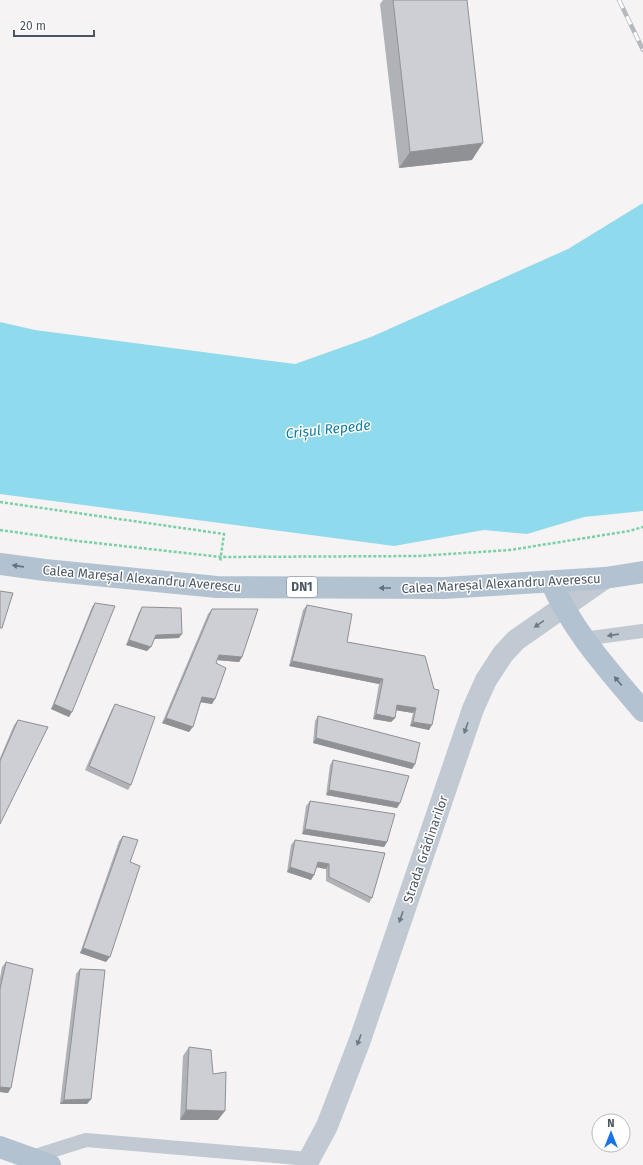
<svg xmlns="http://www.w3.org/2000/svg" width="643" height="1165" font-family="'Fira Sans',sans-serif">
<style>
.water{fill:#90daee}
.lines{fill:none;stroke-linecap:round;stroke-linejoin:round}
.path{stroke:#7ad0a6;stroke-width:2.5;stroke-dasharray:3 2;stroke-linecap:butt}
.service{stroke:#c1cad2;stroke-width:14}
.minor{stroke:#c1cad2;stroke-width:22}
.primary{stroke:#b3c2d1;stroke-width:22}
.rail-casing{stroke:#b5b8bd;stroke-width:4.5}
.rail{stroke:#fff;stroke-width:3;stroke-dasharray:9;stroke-linecap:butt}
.wall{fill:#b0b2b7}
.shaded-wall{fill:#909195}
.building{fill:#cdcfd5;stroke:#909195}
.oneway{fill:#64717d}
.oneway2{fill:#6e7983}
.labels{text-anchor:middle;stroke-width:3;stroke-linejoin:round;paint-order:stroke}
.shield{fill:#fff;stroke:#808990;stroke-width:1}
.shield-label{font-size:12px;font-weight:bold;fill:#4a5661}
.street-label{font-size:13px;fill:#4a5661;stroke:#fff}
.water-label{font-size:14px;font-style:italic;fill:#0c7c9b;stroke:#fff}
</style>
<rect width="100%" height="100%" fill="#f5f3f3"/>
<path class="water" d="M643 203V511L584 517 527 534 484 530 394 546 0 494V322L35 330 295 364 371 337 568 249Z"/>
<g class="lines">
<g class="path">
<path d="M0 502 224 534 220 562"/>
<path d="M0 530 78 541 221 557 418 556 510 550 629 531 643 527"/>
</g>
<g class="service">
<path d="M583 639 643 631"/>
<path d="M29 1158 86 1140 310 1159"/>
</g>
<path class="minor" d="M306 1165 327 1126 360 1040 473 709 486 680 503 654 516 640 605 578"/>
<g class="primary">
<path d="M0 564 45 570 217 587 444 588 605 578 643 572"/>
<path d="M551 582C574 633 607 668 643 711"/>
<path d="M0 1147 50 1165"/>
</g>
<defs>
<path id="rail" d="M619 0 643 50"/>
</defs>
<use href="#rail" class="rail-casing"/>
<use href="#rail" class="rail"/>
</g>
<g class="wall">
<path d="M383 0H467L472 160 399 168 380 4Z"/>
<path d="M95 603 69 717 51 709 92 607Z"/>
<path d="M307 605 347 642 425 656 429 730 410 726 413 713 396 710 395 718 391 722 373 719 379 684 289 666 303 610Z"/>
<path d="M142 607 179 638 154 639 147 651 126 645 139 612Z"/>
<path d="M212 609 242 657 239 662 217 660 216 663 212 704 201 702 189 732 162 723 208 614Z"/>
<path d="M115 704 131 785 128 790 85 770 112 709Z"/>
<path d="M318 716 415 764 412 769 313 743 315 721Z"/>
<path d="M18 720 0 824V758L14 725Z"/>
<path d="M333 760 400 803 397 808 326 795 330 765Z"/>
<path d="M310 801 387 842 384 847 302 834 306 806Z"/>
<path d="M123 836 130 862 106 962 80 953 119 841Z"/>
<path d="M295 840 385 853 372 898 369 903 326 881V869L317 867 314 875 311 880 287 872 291 845Z"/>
<path d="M6 962 8 1093 0 1092V978L2 967Z"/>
<path d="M80 969 91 1099 87 1104H60L76 974Z"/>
<path d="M189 1047 218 1120H180L183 1056Z"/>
</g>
<g class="shaded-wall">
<path d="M483 143 472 160 399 168 410 152Z"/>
<path d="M182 634 179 638 153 639 156 635Z"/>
<path d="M129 640 151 647 147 651 126 645Z"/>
<path d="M219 655 242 657 239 662 216 660Z"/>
<path d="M292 661 383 679 379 684 289 666Z"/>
<path d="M202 697 215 699 212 704 199 702Z"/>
<path d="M54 704 72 712 69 717 51 709Z"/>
<path d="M397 705 416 708 413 713 394 710Z"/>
<path d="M376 714 395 718 391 722 373 719Z"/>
<path d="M166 718 193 727 189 732 162 723Z"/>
<path d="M413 722 432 725 429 730 410 726Z"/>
<path d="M316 738 415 764 412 769 313 743Z"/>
<path d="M329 790 400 803 397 808 326 795Z"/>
<path d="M305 829 387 842 384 847 302 834Z"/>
<path d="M318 862 329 864 326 869 315 867Z"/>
<path d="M290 867 314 875 311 880 287 872Z"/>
<path d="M83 948 110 957 106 962 80 953Z"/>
<path d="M0 1087 11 1088 8 1093 0 1092Z"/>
<path d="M91 1099 87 1104H60L64 1100Z"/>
<path d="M186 1110 225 1111 218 1120H180Z"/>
</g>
<g class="building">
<path d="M393 0H467L483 143 410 152Z"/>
<path d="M0 591 13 593 2 628H0Z"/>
<path d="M95 603 115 606 72 712 54 704Z"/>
<path d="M307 605 352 614 347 642 425 656 434 689 439 690 432 725 413 722 416 708 397 705 395 718 376 714 383 679 292 661Z"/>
<path d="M142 607 181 608 182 634 156 635 151 647 129 640Z"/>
<path d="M212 609H258L242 657 219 655 216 663 226 668 215 699 202 697 193 727 166 718Z"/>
<path d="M115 704 155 717 131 785 89 766Z"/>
<path d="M318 716 420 743 415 764 316 738Z"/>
<path d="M18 720 48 727 0 824V761Z"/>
<path d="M333 760 409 776 400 803 329 790Z"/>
<path d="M310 801 395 814 387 842 305 829Z"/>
<path d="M123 836 138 840 130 862 140 866 110 957 83 948Z"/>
<path d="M295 840 385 853 372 898 329 877V864L318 862 314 875 290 867Z"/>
<path d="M6 962 33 969 11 1088 0 1087V989Z"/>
<path d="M80 969 105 970 91 1099 64 1100Z"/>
<path d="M189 1047 211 1050 213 1074 226 1072 225 1111 186 1110Z"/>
</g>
<defs><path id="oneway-solid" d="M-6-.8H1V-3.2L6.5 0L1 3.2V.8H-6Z"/></defs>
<g class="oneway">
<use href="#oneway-solid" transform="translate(18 566) rotate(-172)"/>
<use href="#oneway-solid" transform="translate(385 588) rotate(-180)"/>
<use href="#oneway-solid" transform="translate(618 681) rotate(-130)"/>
</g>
<g class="oneway2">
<use href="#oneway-solid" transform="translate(539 624) rotate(145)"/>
<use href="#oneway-solid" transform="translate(613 635) rotate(172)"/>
<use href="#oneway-solid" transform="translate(466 728) rotate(109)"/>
<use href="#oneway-solid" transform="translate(401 917) rotate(109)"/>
<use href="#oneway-solid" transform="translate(359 1040) rotate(110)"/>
</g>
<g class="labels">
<rect class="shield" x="287" y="577" width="30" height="20" rx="3"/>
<g class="shield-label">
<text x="302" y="591">DN1</text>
</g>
<g class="street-label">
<text transform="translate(142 578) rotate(5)" y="5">Calea Mareșal Alexandru Averescu</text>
<text transform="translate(501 583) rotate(-3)" y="5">Calea Mareșal Alexandru Averescu</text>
<text transform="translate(425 849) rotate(-71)" y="5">Strada Grădinarilor</text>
</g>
<g class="water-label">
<text transform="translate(328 429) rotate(-6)" y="5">Crișul Repede</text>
</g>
</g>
<g transform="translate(611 1133)"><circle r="19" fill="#ffffff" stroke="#b7bbc0"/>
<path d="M0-3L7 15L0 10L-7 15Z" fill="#1a73e8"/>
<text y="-6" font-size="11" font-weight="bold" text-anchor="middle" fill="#4a5661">N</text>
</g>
<path d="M14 30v6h80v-6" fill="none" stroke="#4a5661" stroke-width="2"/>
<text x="20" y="30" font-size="12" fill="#4a5661" stroke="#ffffff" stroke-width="3" paint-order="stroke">20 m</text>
</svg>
